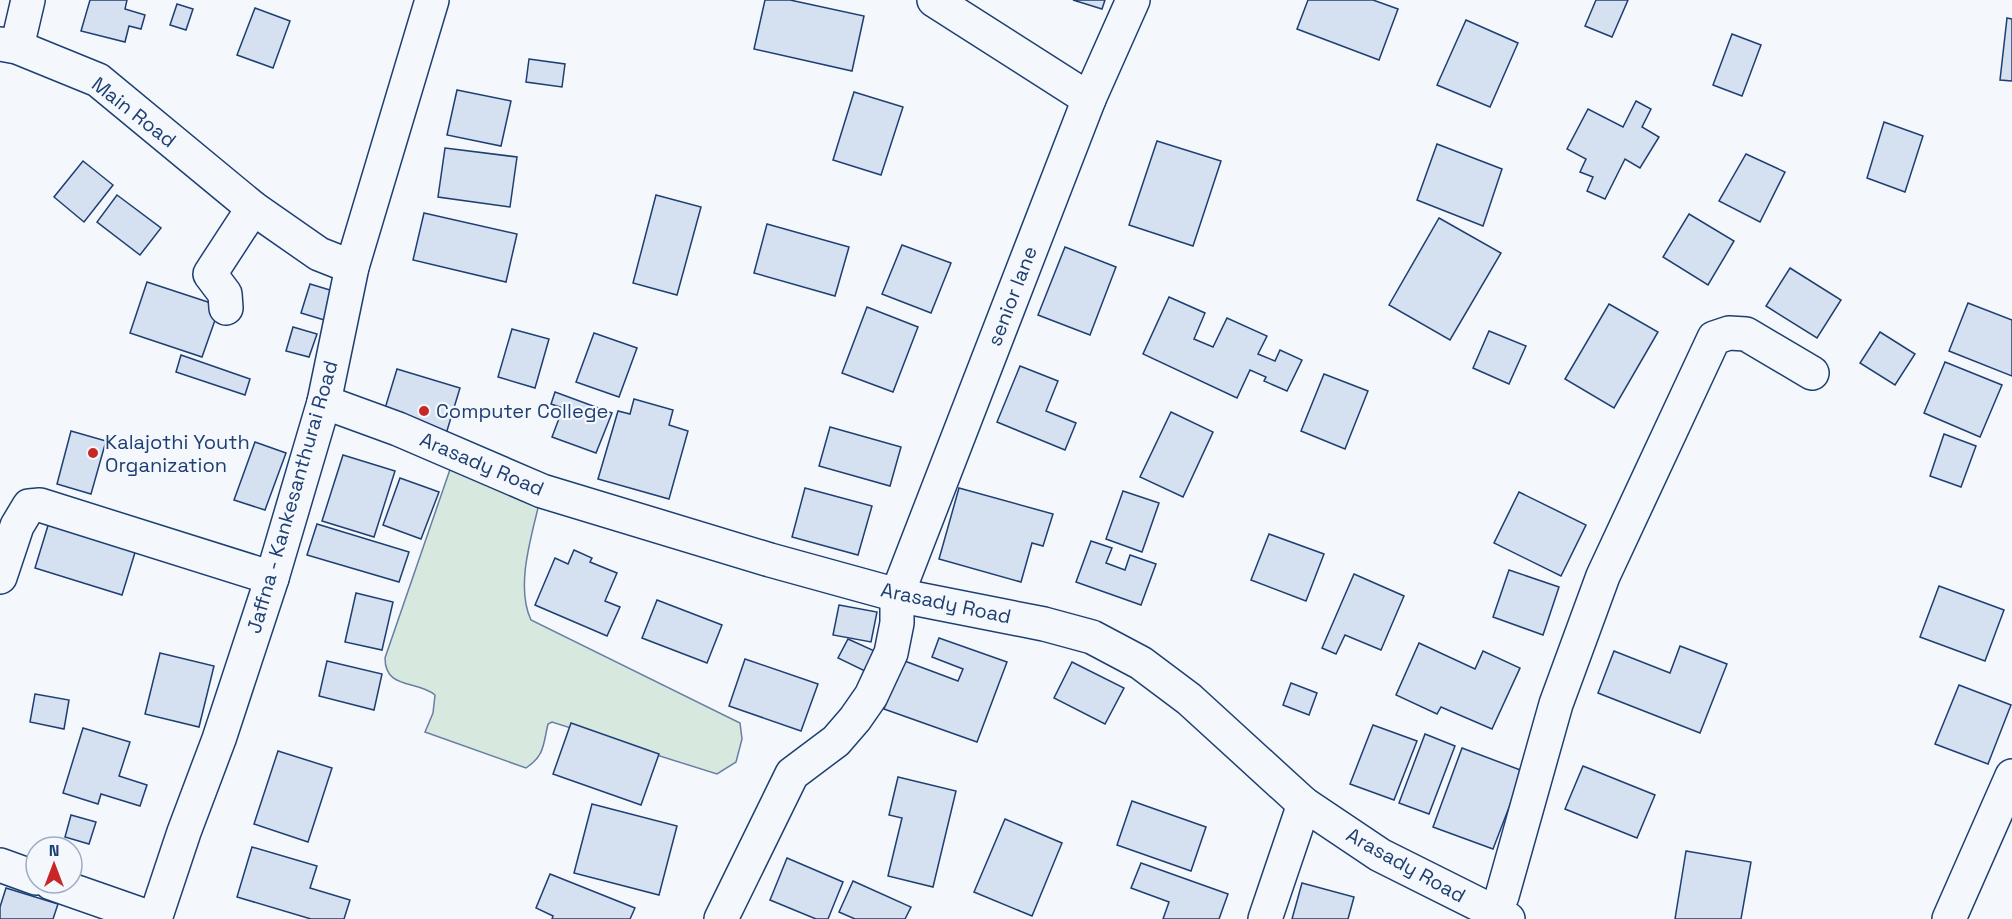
<svg xmlns="http://www.w3.org/2000/svg" width="2012" height="919" font-family="'Space Grotesk',sans-serif">
<style>
.green{fill:#d7e8df;stroke:#687fa3;stroke-width:1.5}
.building{fill:#d5e0f0;stroke:#1d3f73;stroke-width:1.5}
.lines{fill:none;stroke-linecap:round;stroke-linejoin:round}
.minor-casing{stroke:#1d3f73;stroke-width:36}
.major-casing{stroke:#1d3f73;stroke-width:36}
.minor{stroke:#f4f7fb;stroke-width:33}
.major{stroke:#f4f7fb;stroke-width:33}
.poi-dot{fill:#c62828;stroke:#f4f7fb;stroke-width:2}
.labels{text-anchor:middle;stroke-width:4.5;stroke-linejoin:round;paint-order:stroke}
.street-label{font-size:20px;fill:#1d3f73;stroke:#f4f7fb}
.poi-label{font-size:20px;fill:#1d3f73;stroke:#f4f7fb;text-anchor:start}
</style>
<rect width="100%" height="100%" fill="#f4f7fb"/>
<path class="green" d="M455 455 542 491C534 529 514 584 531 620L740 723 742 739 736 762 717 774 552 722 548 724C543 745 545 755 526 768L425 732 433 713 435 695C417 680 385 690 385 658Z"/>
<g class="building">
<path d="M90 0H127L125 9 145 15 141 29 129 26 125 42 81 31Z"/>
<path d="M765 0H790L864 16 852 71 754 49Z"/>
<path d="M1073 0H1105L1102 9Z"/>
<path d="M1308 0H1373L1398 9 1379 60 1297 29Z"/>
<path d="M1596 0H1628L1612 37 1585 26Z"/>
<path d="M177 4 193 9 186 30 170 25Z"/>
<path d="M255 8 290 21 273 68 237 55Z"/>
<path d="M2007 18 2012 19V81L2000 80Z"/>
<path d="M1466 20 1518 43 1490 107 1437 85Z"/>
<path d="M1732 34 1761 45 1742 96 1713 85Z"/>
<path d="M529 59 565 64 562 87 526 82Z"/>
<path d="M457 90 511 101 501 146 447 135Z"/>
<path d="M854 92 903 107 881 175 833 160Z"/>
<path d="M1636 101 1651 109 1642 127 1659 137 1640 168 1625 159 1605 199 1587 191 1593 177 1580 172 1586 159 1567 149 1588 109 1623 127Z"/>
<path d="M1884 122 1923 136 1905 192 1867 178Z"/>
<path d="M1157 141 1221 161 1193 246 1129 225Z"/>
<path d="M1437 144 1502 169 1483 226 1417 200Z"/>
<path d="M445 148 517 157 510 207 438 197Z"/>
<path d="M1746 154 1785 172 1760 222 1719 201Z"/>
<path d="M83 161 113 185 84 222 54 197Z"/>
<path d="M117 195 161 228 140 255 97 222Z"/>
<path d="M656 195 701 207 677 295 633 283Z"/>
<path d="M424 213 517 234 506 282 413 260Z"/>
<path d="M1689 214 1734 241 1708 285 1663 257Z"/>
<path d="M1439 218 1501 253 1450 340 1389 305Z"/>
<path d="M767 224 849 247 835 296 754 273Z"/>
<path d="M902 245 951 263 931 313 882 294Z"/>
<path d="M1065 247 1116 267 1090 335 1038 315Z"/>
<path d="M1790 268 1841 300 1817 338 1766 306Z"/>
<path d="M147 282 220 306 202 357 130 333Z"/>
<path d="M310 284 340 293 331 322 301 313Z"/>
<path d="M1169 297 1205 313 1194 339 1213 347 1227 318 1267 336 1258 354 1275 361 1280 350 1302 360 1287 391 1264 381 1266 377 1250 370 1237 398 1143 354Z"/>
<path d="M1968 303 2012 320V376L1949 351Z"/>
<path d="M1609 304 1658 332 1614 408 1565 379Z"/>
<path d="M867 307 918 327 893 392 842 373Z"/>
<path d="M293 327 317 334 309 357 286 351Z"/>
<path d="M512 329 549 339 535 388 498 377Z"/>
<path d="M1489 331 1526 346 1509 384 1473 368Z"/>
<path d="M1880 332 1915 354 1895 385 1860 363Z"/>
<path d="M594 333 637 348 619 397 576 382Z"/>
<path d="M181 355 250 379 245 395 176 372Z"/>
<path d="M1945 362 2002 385 1980 437 1924 413Z"/>
<path d="M1020 366 1058 381 1046 411 1076 423 1065 450 997 422Z"/>
<path d="M397 369 460 388 446 434 383 415Z"/>
<path d="M1324 374 1368 391 1345 449 1301 431Z"/>
<path d="M555 392 612 413 596 453 552 437 563 408 551 404Z"/>
<path d="M634 399 673 410 669 425 688 431 669 499 598 479 618 411 630 414Z"/>
<path d="M1171 412 1213 432 1183 497 1140 477Z"/>
<path d="M830 427 901 447 890 486 819 466Z"/>
<path d="M71 431 106 441 91 494 57 484Z"/>
<path d="M1944 434 1976 446 1961 487 1930 476Z"/>
<path d="M255 442 286 453 265 510 234 500Z"/>
<path d="M343 455 395 471 374 537 322 521Z"/>
<path d="M400 478 439 492 421 539 383 525Z"/>
<path d="M805 488 872 506 858 555 792 537Z"/>
<path d="M959 488 1053 514 1043 546 1032 543 1021 582 939 559Z"/>
<path d="M1123 491 1159 503 1142 552 1106 539Z"/>
<path d="M1519 492 1586 525 1561 576 1494 543Z"/>
<path d="M50 519 137 546 122 595 35 568Z"/>
<path d="M317 524 409 552 399 582 307 555Z"/>
<path d="M1269 534 1324 554 1306 601 1251 580Z"/>
<path d="M1091 541 1112 548 1106 563 1125 570 1130 555 1156 564 1141 605 1076 582Z"/>
<path d="M574 550 592 558 590 562 617 573 605 601 620 607 607 636 535 605 555 558 568 564Z"/>
<path d="M1509 570 1559 587 1543 635 1493 617Z"/>
<path d="M1354 574 1404 596 1381 650 1345 635 1336 654 1322 648Z"/>
<path d="M1939 586 2004 610 1985 661 1920 637Z"/>
<path d="M356 593 393 602 382 650 345 642Z"/>
<path d="M657 600 722 625 707 663 642 638Z"/>
<path d="M839 605 877 612 871 642 833 635Z"/>
<path d="M939 638 1007 662 977 742 884 709 902 660 958 681 963 669 932 657Z"/>
<path d="M848 639 879 653 869 673 838 658Z"/>
<path d="M1419 643 1475 669 1483 651 1520 668 1492 729 1441 707 1437 714 1396 695Z"/>
<path d="M1680 646 1727 664 1700 733 1598 693 1614 651 1670 673Z"/>
<path d="M160 653 214 666 199 727 145 714Z"/>
<path d="M745 659 818 684 801 731 729 706Z"/>
<path d="M327 661 382 674 374 710 319 696Z"/>
<path d="M1072 662 1124 688 1105 724 1054 698Z"/>
<path d="M1291 683 1317 693 1309 715 1283 705Z"/>
<path d="M1959 685 2011 705 1988 764 1935 744Z"/>
<path d="M35 694 69 700 64 729 30 722Z"/>
<path d="M571 723 659 754 641 805 553 774Z"/>
<path d="M1373 725 1417 741 1394 800 1350 784Z"/>
<path d="M83 728 130 742 119 776 147 785 140 806 101 794 98 804 63 793Z"/>
<path d="M1425 734 1455 746 1429 814 1399 803Z"/>
<path d="M1462 748 1523 771 1493 849 1433 827Z"/>
<path d="M278 751 332 768 308 842 254 824Z"/>
<path d="M1583 766 1655 795 1637 838 1565 809Z"/>
<path d="M898 777 956 791 933 887 888 876 902 818 889 815Z"/>
<path d="M1132 801 1206 827 1191 871 1117 845Z"/>
<path d="M592 804 677 826 659 895 574 873Z"/>
<path d="M71 815 96 822 89 844 65 837Z"/>
<path d="M1005 819 1062 843 1032 916 974 892Z"/>
<path d="M252 847 317 866 310 888 350 900 344 919H311L237 897Z"/>
<path d="M1686 851 1751 862 1741 919H1675Z"/>
<path d="M787 858 843 882 828 919H816L770 900Z"/>
<path d="M1141 863 1228 894 1219 919H1163L1169 902 1131 888Z"/>
<path d="M550 874 635 908 630 919H552L553 916 536 908Z"/>
<path d="M853 881 911 907 905 919H855L839 912Z"/>
<path d="M1302 883 1354 897 1348 919H1292Z"/>
<path d="M6 888 58 904 53 919H0V907Z"/>
</g>
<g class="lines">
<defs>
<g id="minor">
<path d="M934 0 1089 99"/>
<path d="M17 47 28 0"/>
<path d="M226 308 225 294 210 274 253 208"/>
<path d="M0 577 17 526 29 506 40 505 272 578"/>
<path d="M0 865 36 878"/>
<path d="M51 883 154 919"/>
<path d="M1494 912 1502 896 1556 704 1603 576 1714 338 1729 333 1746 334 1812 373"/>
<path d="M721 919 792 774 836 741 855 719 871 696 891 653 897 623V595L1089 99 1133 0"/>
<path d="M1265 919 1304 804"/>
<path d="M1949 919 2012 776"/>
</g>
<g id="major">
<path d="M0 44 17 47 98 80 253 208 319 254 352 267"/>
<path d="M324 402 398 429 542 491 770 560 897 595 1044 624 1092 637 1141 663 1189 699 1304 804 1380 855 1508 919"/>
<path d="M155 919 184 832 219 739 272 578 324 402 352 267 432 0"/>
</g>
</defs>
<use href="#minor" class="minor-casing"/>
<use href="#major" class="major-casing"/>
<use href="#minor" class="minor"/>
<use href="#major" class="major"/>
</g>
<g class="poi-dot">
<circle cx="424" cy="411" r="6"/>
<circle cx="93" cy="453" r="6"/>
</g>
<g class="labels">
<g class="street-label">
<text transform="translate(134 112) rotate(38)" y="7">Main Road</text>
<text transform="translate(1012 296) rotate(-69)" y="7">senior lane</text>
<text transform="translate(482 464) rotate(23)" y="7">Arasady Road</text>
<text transform="translate(292 497) rotate(-74)" y="7">Jaffna - Kankesanthurai Road</text>
<text transform="translate(946 603) rotate(12)" y="7">Arasady Road</text>
<text transform="translate(1406 865) rotate(29)" y="7">Arasady Road</text>
</g>
<g class="poi-label">
<text x="436" y="418">Computer College</text>
<text x="105" y="449">Kalajothi Youth<tspan x="105" dy="23">Organization</tspan></text>
</g>
</g>
<g transform="translate(54 865)"><circle r="28" fill="#f4f7fb" stroke="#9eadc5" stroke-width="1.5"/>
<path d="M0-4.5L10 22L0 15L-10 22Z" fill="#c62828"/>
<text y="-9" font-size="16" font-weight="bold" text-anchor="middle" fill="#1d3f73">N</text>
</g>
</svg>
